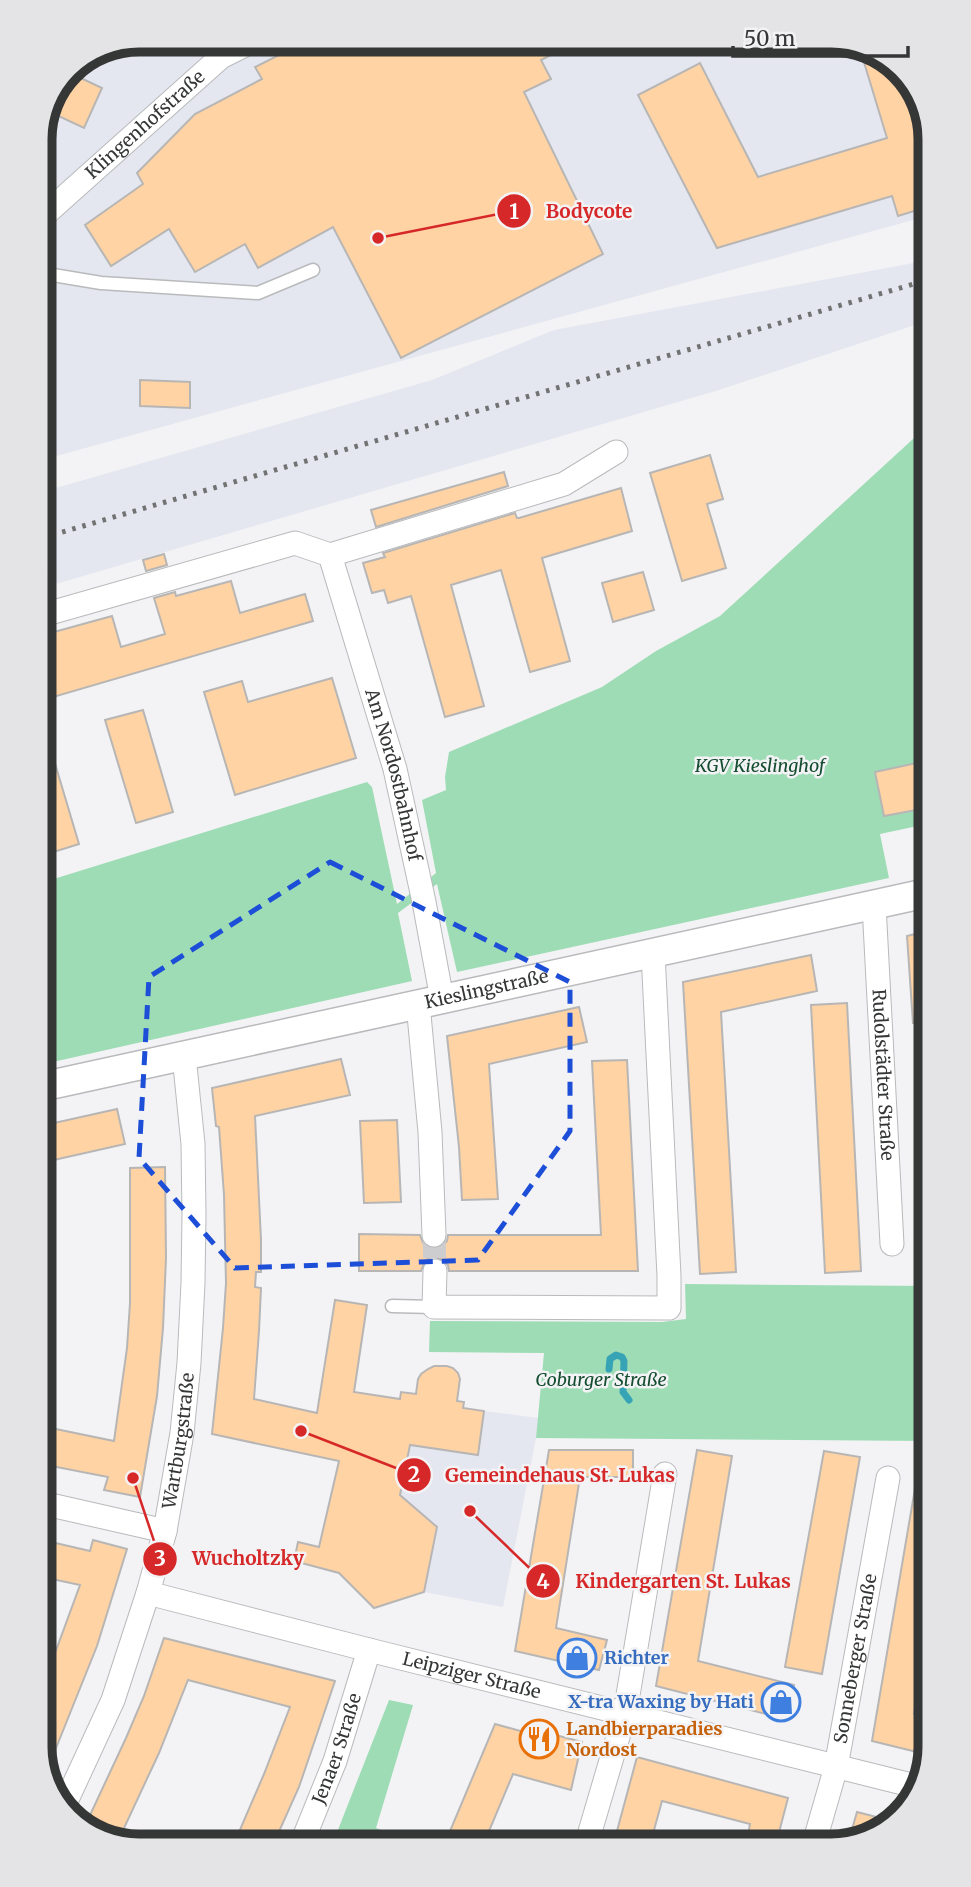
<svg xmlns="http://www.w3.org/2000/svg" width="971" height="1887" font-family="Merriweather,serif">
<style>
.built{fill:#e4e7f0}
.green{fill:#9edcb5}
.lines{fill:none;stroke-linecap:round;stroke-linejoin:round}
.stream{stroke:#37a4b5;stroke-width:7}
.building{fill:#ffd3a3;stroke:#b8b6b5;stroke-width:2}
.minor-tunnel{stroke:#cdcdcf;stroke-width:23;stroke-dasharray:23 11;stroke-linecap:butt}
.service-casing{stroke:#b9babc;stroke-width:15}
.minor-casing{stroke:#b9babc;stroke-width:25}
.tertiary-casing{stroke:#b9babc;stroke-width:31}
.service{stroke:#fff;stroke-width:12}
.minor{stroke:#fff;stroke-width:23}
.tertiary{stroke:#fff;stroke-width:28}
.rail{stroke:#717272;stroke-width:5;stroke-dasharray:3.5 7;stroke-linecap:butt}
.marked{fill:none;stroke:#1d4ed8;stroke-width:5;stroke-dasharray:14 9;stroke-linejoin:round}
.labels{text-anchor:middle;stroke-width:5;stroke-linejoin:round;paint-order:stroke}
.street-label{font-size:18px;fill:#353636;stroke:#f3f3f5}
.park-label{font-size:18px;font-style:italic;fill:#144d30;stroke:#f3f3f5}
.shop-label{font-size:18px;font-weight:bold;fill:#366cbe;stroke:#f3f3f5;text-anchor:start}
.food-label{font-size:18px;font-weight:bold;fill:#c56008;stroke:#f3f3f5;text-anchor:start}
.rim{fill:none;stroke:#353636;stroke-width:9}
.leader{fill:none;stroke:#d62828;stroke-width:2.5}
.callout-dot{fill:#d62828;stroke:#f3f3f5;stroke-width:2.5}
.mark-label{font-size:21px;text-anchor:middle;font-weight:bold;fill:#fff}
.callout-label{font-size:19px;text-anchor:middle;font-weight:bold;fill:#d62828;stroke:#f3f3f5;stroke-width:5;stroke-linejoin:round;paint-order:stroke}
</style>
<rect width="100%" height="100%" fill="#f3f3f5"/>
<g class="built">
<path d="M139 40H839L892 60 923 102 924 217 42 460 40 133 69 69Z"/>
<path d="M924 261V322L719 390 42 588V492L432 380 554 330Z"/>
<path d="M484 1411 538 1418 536 1438 503 1607 424 1592 437 1527 400 1495 410 1445Z"/>
</g>
<g class="green">
<path d="M925 428 927 824 880 834 889 878 457 972 437 884 398 913 412 981 44 1064V882L367 782 372 787 397 904 436 873 422 800 446 790 445 777 449 752 602 687 656 651 720 616Z"/>
<path d="M685 1284 929 1286V1441L536 1438 544 1353 429 1352 430 1321 662 1322 686 1319Z"/>
<path d="M389 1700 413 1705 376 1828 418 1844 332 1845Z"/>
</g>
<g class="lines">
<path class="stream" d="M609 1369 610 1359 616 1355 622 1357 624 1361 623 1392 629 1400"/>
</g>
<g class="building">
<path d="M309 40H581L541 60 551 79 524 92 603 254 401 358 333 227 258 268 245 244 195 272 169 229 111 266 85 225 143 184 137 173 195 114 262 79 255 67Z"/>
<path d="M877 55 892 60 923 102 924 208 898 216 892 196 717 248 638 95 700 63 758 177 887 138 863 59Z"/>
<path d="M68 72 102 88 84 128 50 112Z"/>
<path d="M140 380 190 382V408L140 406Z"/>
<path d="M710 455 723 499 707 504 726 568 682 581 650 473Z"/>
<path d="M504 472 508 486 376 527 371 510Z"/>
<path d="M621 488 632 531 542 558 570 661 530 672 501 570 451 585 484 706 445 717 411 596 388 603 384 590 372 593 363 563 385 557 383 553 515 513 517 518H519Z"/>
<path d="M164 554 167 565 146 571 143 560Z"/>
<path d="M643 572 654 610 613 622 602 583Z"/>
<path d="M231 581 240 613 305 594 313 621 43 700V635L112 616 121 647 165 634 154 598 175 592 176 596Z"/>
<path d="M332 678 356 758 235 795 204 692 242 681 248 702Z"/>
<path d="M143 710 173 812 136 823 105 720Z"/>
<path d="M48 740 79 844 44 855 43 741Z"/>
<path d="M926 761 927 808 884 816 875 772Z"/>
<path d="M927 931 928 1023H913L907 936Z"/>
<path d="M811 955 817 991 721 1012 736 1272 700 1274 683 982Z"/>
<path d="M847 1003 861 1271 825 1273 811 1005Z"/>
<path d="M579 1007 587 1042 489 1064 498 1199 462 1200 459 1147 447 1036Z"/>
<path d="M341 1059 350 1095 255 1116 261 1240V1272H256L255 1287 261 1288 259 1331 254 1399 317 1413 335 1300 367 1305 354 1392 400 1399 401 1392 416 1394 418 1379 421 1374 428 1369 434 1366H447L453 1368 458 1373 460 1379 457 1401 464 1402 463 1408 484 1411 478 1455 410 1445 400 1495 437 1527 424 1592 374 1608 339 1573 294 1561 298 1542 319 1547 339 1461 212 1434 223 1328 226 1283 224 1195 219 1127 216 1126 212 1088Z"/>
<path d="M627 1060 638 1271H449L448 1265 443 1260 435 1257 429 1258 424 1263 421 1271H359V1234L420 1235 423 1243 427 1247 434 1249 442 1246 447 1241 448 1235H601L592 1061Z"/>
<path d="M117 1109 125 1144 45 1162V1125Z"/>
<path d="M397 1120 401 1202 364 1203 360 1121Z"/>
<path d="M165 1167 166 1258 163 1328 157 1396 140 1497 104 1490 108 1477 46 1465V1427L114 1441 127 1348 130 1303V1168Z"/>
<path d="M549 1450H633V1477H580L556 1628 607 1640 599 1670 515 1651Z"/>
<path d="M697 1450 732 1456 698 1661 794 1685 786 1719 656 1686Z"/>
<path d="M824 1451 860 1457 822 1674 785 1667Z"/>
<path d="M920 1459 929 1460 930 1615 914 1714 931 1718V1748L929 1755 872 1741Z"/>
<path d="M93 1540 127 1549 97 1646 48 1768 47 1675 80 1585 47 1578V1541L90 1551Z"/>
<path d="M164 1638 335 1681 299 1787 273 1845 233 1846 264 1774 290 1707 188 1680 159 1753 118 1841 84 1828 126 1738 144 1696Z"/>
<path d="M495 1724 524 1732 525 1727 582 1742 571 1790 513 1774 484 1843H445Z"/>
<path d="M637 1757 788 1798 777 1840 747 1841 750 1824 662 1801 651 1841 614 1842Z"/>
<path d="M857 1812 892 1821 869 1839 849 1840Z"/>
</g>
<g class="lines">
<path class="minor-tunnel" d="M434 1235 435 1271"/>
<defs>
<g id="service">
<path d="M41 273 101 283 258 293 313 270"/>
<path d="M392 1306 434 1307"/>
</g>
<g id="minor">
<path id="s1" d="M41 218 221 57 255 40"/>
<path d="M330 555 564 484 616 452"/>
<path id="s2" d="M43 615 295 543 330 555 395 769 424 902 442 999"/>
<path id="s3" d="M874 905 892 1244"/>
<path d="M418 1004 430 1132 434 1235"/>
<path d="M435 1271 434 1307 669 1308V1276L653 953"/>
<path d="M46 1504 165 1531"/>
<path id="s4" d="M148 1593 369 1650 919 1787"/>
<path id="s5" d="M64 1806 113 1700 148 1593 165 1531 182 1433 189 1363 193 1283 194 1215 193 1144 184 1056"/>
<path id="s6" d="M815 1840 836 1767 888 1478"/>
<path d="M587 1842 625 1713 665 1474"/>
<path id="s7" d="M301 1845 335 1761 369 1650"/>
</g>
<g id="tertiary">
<path id="s8" d="M45 1086 927 893"/>
</g>
</defs>
<use href="#service" class="service-casing"/>
<use href="#minor" class="minor-casing"/>
<use href="#tertiary" class="tertiary-casing"/>
<use href="#service" class="service"/>
<use href="#minor" class="minor"/>
<use href="#tertiary" class="tertiary"/>
<path class="rail" d="M42 538 924 281"/>
</g>
<path class="marked" d="M330 862 570 982V1131L478 1260 235 1268 139 1158 149 977Z"/>
<defs>
<symbol id="shop-ring" viewBox="-11 -11 22 22"><circle r="9.5" fill="#f3f3f5" stroke="#3f7fe0" stroke-width="1.5"/><path d="M-5-2.5h2.3a2.7 3.5 0 0 1 5.4 0H5L5.5 6h-11ZM-1.5-2.5h3a1.5 2.3 0 0 0-3 0Z" fill="#3f7fe0"/></symbol>
<symbol id="restaurant-ring" viewBox="-11 -11 22 22"><circle r="9.5" fill="#f3f3f5" stroke="#e8710a" stroke-width="1.5"/><path d="M-5-6h1v4h1v-4h1v4h1v-4h1v5L-1.5 .5V6h-2V.5L-5-1ZM5-6V6H3V1.5H1.5Q1.5-4 5-6Z" fill="#e8710a"/></symbol>
</defs>
<g fill-rule="evenodd">
<use href="#shop-ring" x="555" y="1636" width="44" height="44"/>
<use href="#shop-ring" x="759" y="1680" width="44" height="44"/>
<use href="#restaurant-ring" x="517" y="1717" width="44" height="44"/>
</g>
<g class="labels">
<g class="street-label">
<text dy="6" stroke="none"><textPath href="#s1" startOffset="140">Klingenhofstraße</textPath></text>
<text dy="6" stroke="none"><textPath href="#s2" startOffset="528">Am Nordostbahnhof</textPath></text>
<text dy="6" stroke="none"><textPath href="#s8" startOffset="452">Kieslingstraße</textPath></text>
<text dy="6" stroke="none"><textPath href="#s3" startOffset="170">Rudolstädter Straße</textPath></text>
<text dy="6" stroke="none"><textPath href="#s5" startOffset="385">Wartburgstraße</textPath></text>
<text dy="6" stroke="none"><textPath href="#s6" startOffset="186">Sonneberger Straße</textPath></text>
<text dy="6" stroke="none"><textPath href="#s4" startOffset="334">Leipziger Straße</textPath></text>
<text dy="6" stroke="none"><textPath href="#s7" startOffset="103">Jenaer Straße</textPath></text>
</g>
<g class="park-label">
<text x="760" y="772">KGV Kieslinghof</text>
<text x="601" y="1386">Coburger Straße</text>
</g>
<g class="shop-label">
<text x="604" y="1664">Richter</text>
<text x="754" y="1708" text-anchor="end">X-tra Waxing by Hati</text>
</g>
<g class="food-label">
<text x="566" y="1735">Landbierparadies<tspan x="566" dy="21">Nordost</tspan></text>
</g>
</g>
<path d="M0 0H971V1887H0ZM139 52H831A87 87 0 0 1 918 139V1747A87 87 0 0 1 831 1834H139A87 87 0 0 1 52 1747V139A87 87 0 0 1 139 52Z" fill="#e4e4e6" fill-rule="evenodd"/>
<path class="rim" d="M139 52H831A87 87 0 0 1 918 139V1747A87 87 0 0 1 831 1834H139A87 87 0 0 1 52 1747V139A87 87 0 0 1 139 52Z"/>
<path class="leader" d="M378 238L514 211M301 1431L414 1475M133 1478L160 1559M470 1511L543 1581"/>
<g class="callout-dot">
<circle cx="378" cy="238" r="7"/>
<circle cx="301" cy="1431" r="7"/>
<circle cx="133" cy="1478" r="7"/>
<circle cx="470" cy="1511" r="7"/>
<circle cx="514" cy="211" r="18"/>
<circle cx="414" cy="1475" r="18"/>
<circle cx="160" cy="1559" r="18"/>
<circle cx="543" cy="1581" r="18"/>
</g>
<g class="mark-label">
<text x="514" y="219">1</text>
<text x="414" y="1482">2</text>
<text x="160" y="1566">3</text>
<text x="543" y="1589">4</text>
</g>
<g class="callout-label">
<text x="589" y="218">Bodycote</text>
<text x="560" y="1482">Gemeindehaus St. Lukas</text>
<text x="248" y="1565">Wucholtzky</text>
<text x="683" y="1588">Kindergarten St. Lukas</text>
</g>
<path d="M733 46v10h175v-10" fill="none" stroke="#353636" stroke-width="3.5"/>
<text x="744" y="46" font-size="21" fill="#353636" stroke="#f3f3f5" stroke-width="5" paint-order="stroke">50 m</text>
</svg>
